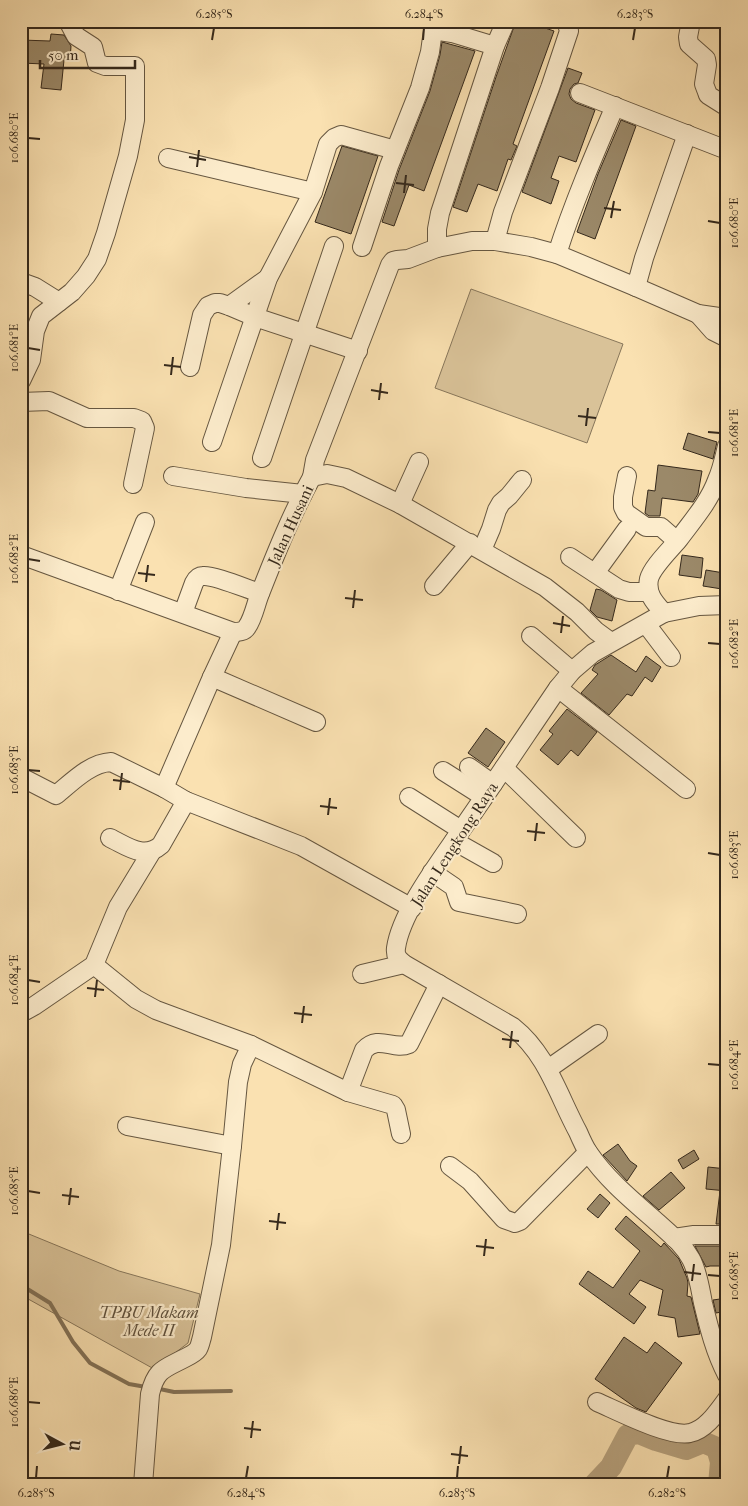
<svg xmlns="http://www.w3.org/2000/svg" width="748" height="1506" font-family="'IM FELL French Canon',serif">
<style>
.green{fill:#d9c298;stroke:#87765a}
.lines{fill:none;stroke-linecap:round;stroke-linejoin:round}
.stream{stroke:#837257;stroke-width:4}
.river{stroke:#b7a27e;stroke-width:22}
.building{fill:#9b8969;stroke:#35291c}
.minor-casing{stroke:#665741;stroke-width:20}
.minor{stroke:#fceccc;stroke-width:18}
.ticks{fill:none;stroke:#35291c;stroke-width:2}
.labels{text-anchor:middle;stroke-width:4.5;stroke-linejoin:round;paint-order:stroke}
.street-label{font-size:16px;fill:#35291c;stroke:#fceccc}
.park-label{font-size:16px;font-style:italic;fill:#5e4f3b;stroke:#fceccc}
.neatline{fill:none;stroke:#35291c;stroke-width:2}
.ticks-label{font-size:12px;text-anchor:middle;fill:#35291c}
</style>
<rect width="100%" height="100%" fill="#fae1b1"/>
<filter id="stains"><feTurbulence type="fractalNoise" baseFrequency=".004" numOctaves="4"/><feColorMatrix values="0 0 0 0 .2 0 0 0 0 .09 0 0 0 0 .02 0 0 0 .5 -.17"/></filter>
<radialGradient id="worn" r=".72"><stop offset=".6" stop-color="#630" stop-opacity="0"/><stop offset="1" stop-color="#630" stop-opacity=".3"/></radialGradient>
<g class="green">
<path d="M471 289 623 344 587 443 435 388Z"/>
<path d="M24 1232 119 1271 200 1294 188 1343 154 1369 21 1295V1237Z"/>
</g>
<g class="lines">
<g class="stream">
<path d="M21 1285 50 1303 73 1342 90 1363 129 1384 146 1387"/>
<path d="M155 1388 174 1392 231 1391"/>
</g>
<path class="river" d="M594 1485 611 1467 628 1435 639 1433 656 1440 686 1449 703 1442 717 1448 721 1462 719 1485"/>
</g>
<g class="building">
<path d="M516 21 535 27 536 25 554 31 513 144 517 146 511 160 508 159 497 191 478 184 467 212 453 207 496 77Z"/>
<path d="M51 34 64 35 71 46 70 60H64L61 90 41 88 44 64 21 63V40L50 41Z"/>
<path d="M442 42 475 51 424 191 409 185 394 226 382 222 399 170 430 91 440 55Z"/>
<path d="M568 68 582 73 578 83 574 84 570 89 569 94 571 99 576 103 595 110 576 162 559 156 551 178 559 181 551 204 522 192Z"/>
<path d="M621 120 636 126 595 239 577 232 598 174Z"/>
<path d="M342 146 378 156 351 234 315 222Z"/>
<path d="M688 433 717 442 713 459 683 449Z"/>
<path d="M658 465 702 471 698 494 693 502 662 498 660 516H649L645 513 648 490 655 491Z"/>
<path d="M682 555 703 558 701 578 679 575Z"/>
<path d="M706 570 724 573 722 589 703 586Z"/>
<path d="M596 589 601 590 617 600 612 621 597 617 590 610Z"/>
<path d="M611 655 636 672 646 656 661 667 652 682 645 677 632 696 627 694 609 715 581 693 598 674 592 670 595 665Z"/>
<path d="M567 709 597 732 578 756 571 750 558 765 540 750 553 734 549 731Z"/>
<path d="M486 728 505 742 488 767 468 753Z"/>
<path d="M618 1144 630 1161 637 1166 627 1181 603 1155Z"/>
<path d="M694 1150 699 1159 683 1169 678 1160Z"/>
<path d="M708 1167 727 1169V1191L706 1189Z"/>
<path d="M671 1172 685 1188 659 1210 643 1196Z"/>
<path d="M720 1191H727V1224H716Z"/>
<path d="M600 1194 610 1203 598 1218 587 1209Z"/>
<path d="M626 1216 661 1247 664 1243 679 1259 687 1278 688 1283 687 1296 691 1297 700 1334 678 1337 675 1318 658 1315 663 1290 640 1280 629 1294 646 1307 634 1324 579 1284 588 1271 613 1288 640 1251 615 1229Z"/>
<path d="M695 1246H727V1266H710L706 1267Z"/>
<path d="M727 1298V1311L716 1313 713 1300Z"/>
<path d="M624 1337 647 1353 655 1342 682 1363 646 1412 636 1408 595 1379Z"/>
</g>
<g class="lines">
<defs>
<g id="minor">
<path d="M691 21 688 37 689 44 706 59 707 65 704 84 707 92 708 95 727 107"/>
<path d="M580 93 727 150"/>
<path d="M168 158 313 192"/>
<path d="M495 241 531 247 557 254 636 287 698 314 719 317 727 320"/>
<path d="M362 247 389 166 420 88 430 52 433 30 452 33 495 46"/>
<path d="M437 248 472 241H495L503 212 550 88 569 31 567 24 564 21"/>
<path d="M557 254C573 204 594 155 615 106"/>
<path d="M21 282 35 287 59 302"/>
<path d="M636 287 644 258 687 134"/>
<path d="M229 306 268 278"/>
<path d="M698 314 713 331 727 338"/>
<path d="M190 367 202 315 208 306 215 303H220L229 306 255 317 358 351"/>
<path d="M21 381 31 360 35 331 41 316 72 292 86 276 97 259 106 233 128 156 135 120V66H105L97 63 93 47 76 36 68 21"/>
<path d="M21 402 49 401 87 418H134L142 421 145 428 133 484"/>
<path d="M212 442 268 278 313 192 328 144 334 138 341 135 395 150"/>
<path d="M262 458 334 246"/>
<path d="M173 476 246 488 303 494"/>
<path d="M627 476 623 497V507L626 513 646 527H661L677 541"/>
<path d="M312 477 315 460 390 265 393 261 397 260 408 259 437 248V229L440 213 495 46 506 21"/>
<path d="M400 504 419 462"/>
<path d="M482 550 491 529 497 510 501 503 509 496 522 480"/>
<path d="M21 555 233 632C238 632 244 632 247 627 254 617 256 602 261 591 276 553 292 513 312 477L327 474 346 478 400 504 545 587 577 612 596 631 611 642"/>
<path d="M570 557 619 589 629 592H649"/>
<path d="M595 573 627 529"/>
<path d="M434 586 470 543"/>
<path d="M118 591 145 522"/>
<path d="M727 605 699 606 664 613 593 653 572 671 558 688C526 735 494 783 462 829 441 860 401 912 396 948 395 956 398 959 404 964L513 1027C547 1054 558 1095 578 1132 581 1139 584 1146 588 1152 607 1180 633 1201 658 1223 670 1234 683 1244 691 1259 698 1272 700 1288 703 1303 709 1328 715 1352 727 1375"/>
<path d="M183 613 194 583C196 579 198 576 203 576 214 575 247 589 260 593"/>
<path d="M664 613C655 603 646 594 649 579 652 567 671 549 679 539 693 520 709 502 717 480 722 469 724 458 727 446"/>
<path d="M646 624 671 657"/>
<path d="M531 636 572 671"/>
<path d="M212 677 316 722"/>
<path d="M558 688 686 789"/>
<path d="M469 767 493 784"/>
<path d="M504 768 576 838"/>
<path d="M443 771 484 797"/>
<path d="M21 777 56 795C72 782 90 763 111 762L164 788 186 801 301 846 412 908"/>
<path d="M164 788 212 677 233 632"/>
<path d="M409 797 461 830"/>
<path d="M110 838C127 846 144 860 161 845L186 801"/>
<path d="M454 841 493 863"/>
<path d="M432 872 454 887 459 902 517 914"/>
<path d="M94 965 136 999 156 1010 251 1045 348 1092 393 1105 396 1110 401 1134"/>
<path d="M362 974 404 964"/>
<path d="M21 1011H25L34 1006 94 965 118 907 152 851"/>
<path d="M548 1069 598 1034"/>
<path d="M348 1092 364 1050C379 1034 393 1051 409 1044L439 984"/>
<path d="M127 1126 232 1146"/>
<path d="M450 1166 470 1181 504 1219 515 1223 520 1221 588 1152"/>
<path d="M674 1238 694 1235H727"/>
<path d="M597 1402C618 1411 670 1438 690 1433 706 1430 718 1411 727 1399"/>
<path d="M143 1485 150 1394C156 1369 164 1369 185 1358 189 1356 196 1352 198 1349 200 1346 201 1340 202 1337L221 1245 232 1146 238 1082 242 1064 251 1045"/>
</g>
</defs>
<use href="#minor" class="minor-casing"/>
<use href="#minor" class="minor"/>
</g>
<path class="ticks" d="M212 40 214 28M423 40 424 28M633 40 635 28M28 138 40 139M189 157 206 160M197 167 199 150M396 183 414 185M404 193 406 175M604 208 621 210M611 218 614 201M708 221 720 223M28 348 40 350M164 365 181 367M171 375 173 357M371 390 388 393M379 400 381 383M578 416 596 418M586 426 588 408M708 432 720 433M28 559 40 561M138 573 155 575M146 582 148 565M345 598 363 600M353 608 355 590M553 623 570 626M561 633 563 616M708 643 720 644M28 770 40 771M113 780 130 782M120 790 122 773M320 806 337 808M328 815 330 798M527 831 545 833M535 841 537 823M708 853 720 855M28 980 40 982M87 988 104 990M95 997 97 980M294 1013 312 1015M302 1023 304 1006M502 1039 519 1041M510 1048 512 1031M708 1064 720 1065M28 1191 40 1193M62 1195 79 1197M69 1205 71 1188M269 1221 286 1223M277 1230 279 1213M476 1246 494 1248M484 1256 486 1239M684 1272 701 1274M708 1275 720 1276M692 1281 694 1264M28 1402 40 1403M244 1428 261 1430M251 1438 253 1421M451 1454 468 1456M459 1464 461 1446M36 1478 37 1466M246 1478 248 1466M457 1478 458 1466M667 1478 669 1466"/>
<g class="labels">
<g class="street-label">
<text transform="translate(290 525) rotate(-65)" y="6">Jalan Husani</text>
<text transform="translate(454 844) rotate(-57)" y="6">Jalan Lengkong Raya</text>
</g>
<g class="park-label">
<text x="149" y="1318">TPBU Makam<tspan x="149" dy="18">Mede II</tspan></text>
</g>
</g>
<rect width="748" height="1506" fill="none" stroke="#fae1b1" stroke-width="55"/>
<g transform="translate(62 1444) rotate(97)" stroke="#fceccc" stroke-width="4" paint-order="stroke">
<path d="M0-4L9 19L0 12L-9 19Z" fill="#35291c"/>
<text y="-8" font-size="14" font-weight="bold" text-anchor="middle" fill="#35291c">U</text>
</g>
<path d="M40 60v8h95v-8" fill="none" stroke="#35291c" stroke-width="2.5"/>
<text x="48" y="60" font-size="15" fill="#35291c" stroke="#fceccc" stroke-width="4" paint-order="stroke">50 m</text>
<rect x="28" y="28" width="692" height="1450" class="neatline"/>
<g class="ticks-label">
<text x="214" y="18">6.285°S</text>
<text x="424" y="18">6.284°S</text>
<text x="635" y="18">6.283°S</text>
<text transform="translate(14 138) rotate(-90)" y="4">106.680°E</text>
<text transform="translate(734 223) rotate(-90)" y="4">106.680°E</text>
<text transform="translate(14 348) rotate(-90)" y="4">106.681°E</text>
<text transform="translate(734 433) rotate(-90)" y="4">106.681°E</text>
<text transform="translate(14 559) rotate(-90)" y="4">106.682°E</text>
<text transform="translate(734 644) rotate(-90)" y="4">106.682°E</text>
<text transform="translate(14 770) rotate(-90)" y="4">106.683°E</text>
<text transform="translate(734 855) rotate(-90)" y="4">106.683°E</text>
<text transform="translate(14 980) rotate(-90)" y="4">106.684°E</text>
<text transform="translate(734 1065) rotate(-90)" y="4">106.684°E</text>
<text transform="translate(14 1191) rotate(-90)" y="4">106.685°E</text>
<text transform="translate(734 1276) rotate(-90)" y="4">106.685°E</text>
<text transform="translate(14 1402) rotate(-90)" y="4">106.686°E</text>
<text x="36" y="1497">6.285°S</text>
<text x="246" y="1497">6.284°S</text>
<text x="457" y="1497">6.283°S</text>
<text x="667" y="1497">6.282°S</text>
</g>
<rect width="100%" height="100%" filter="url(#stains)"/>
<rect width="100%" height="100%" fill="url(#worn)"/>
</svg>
